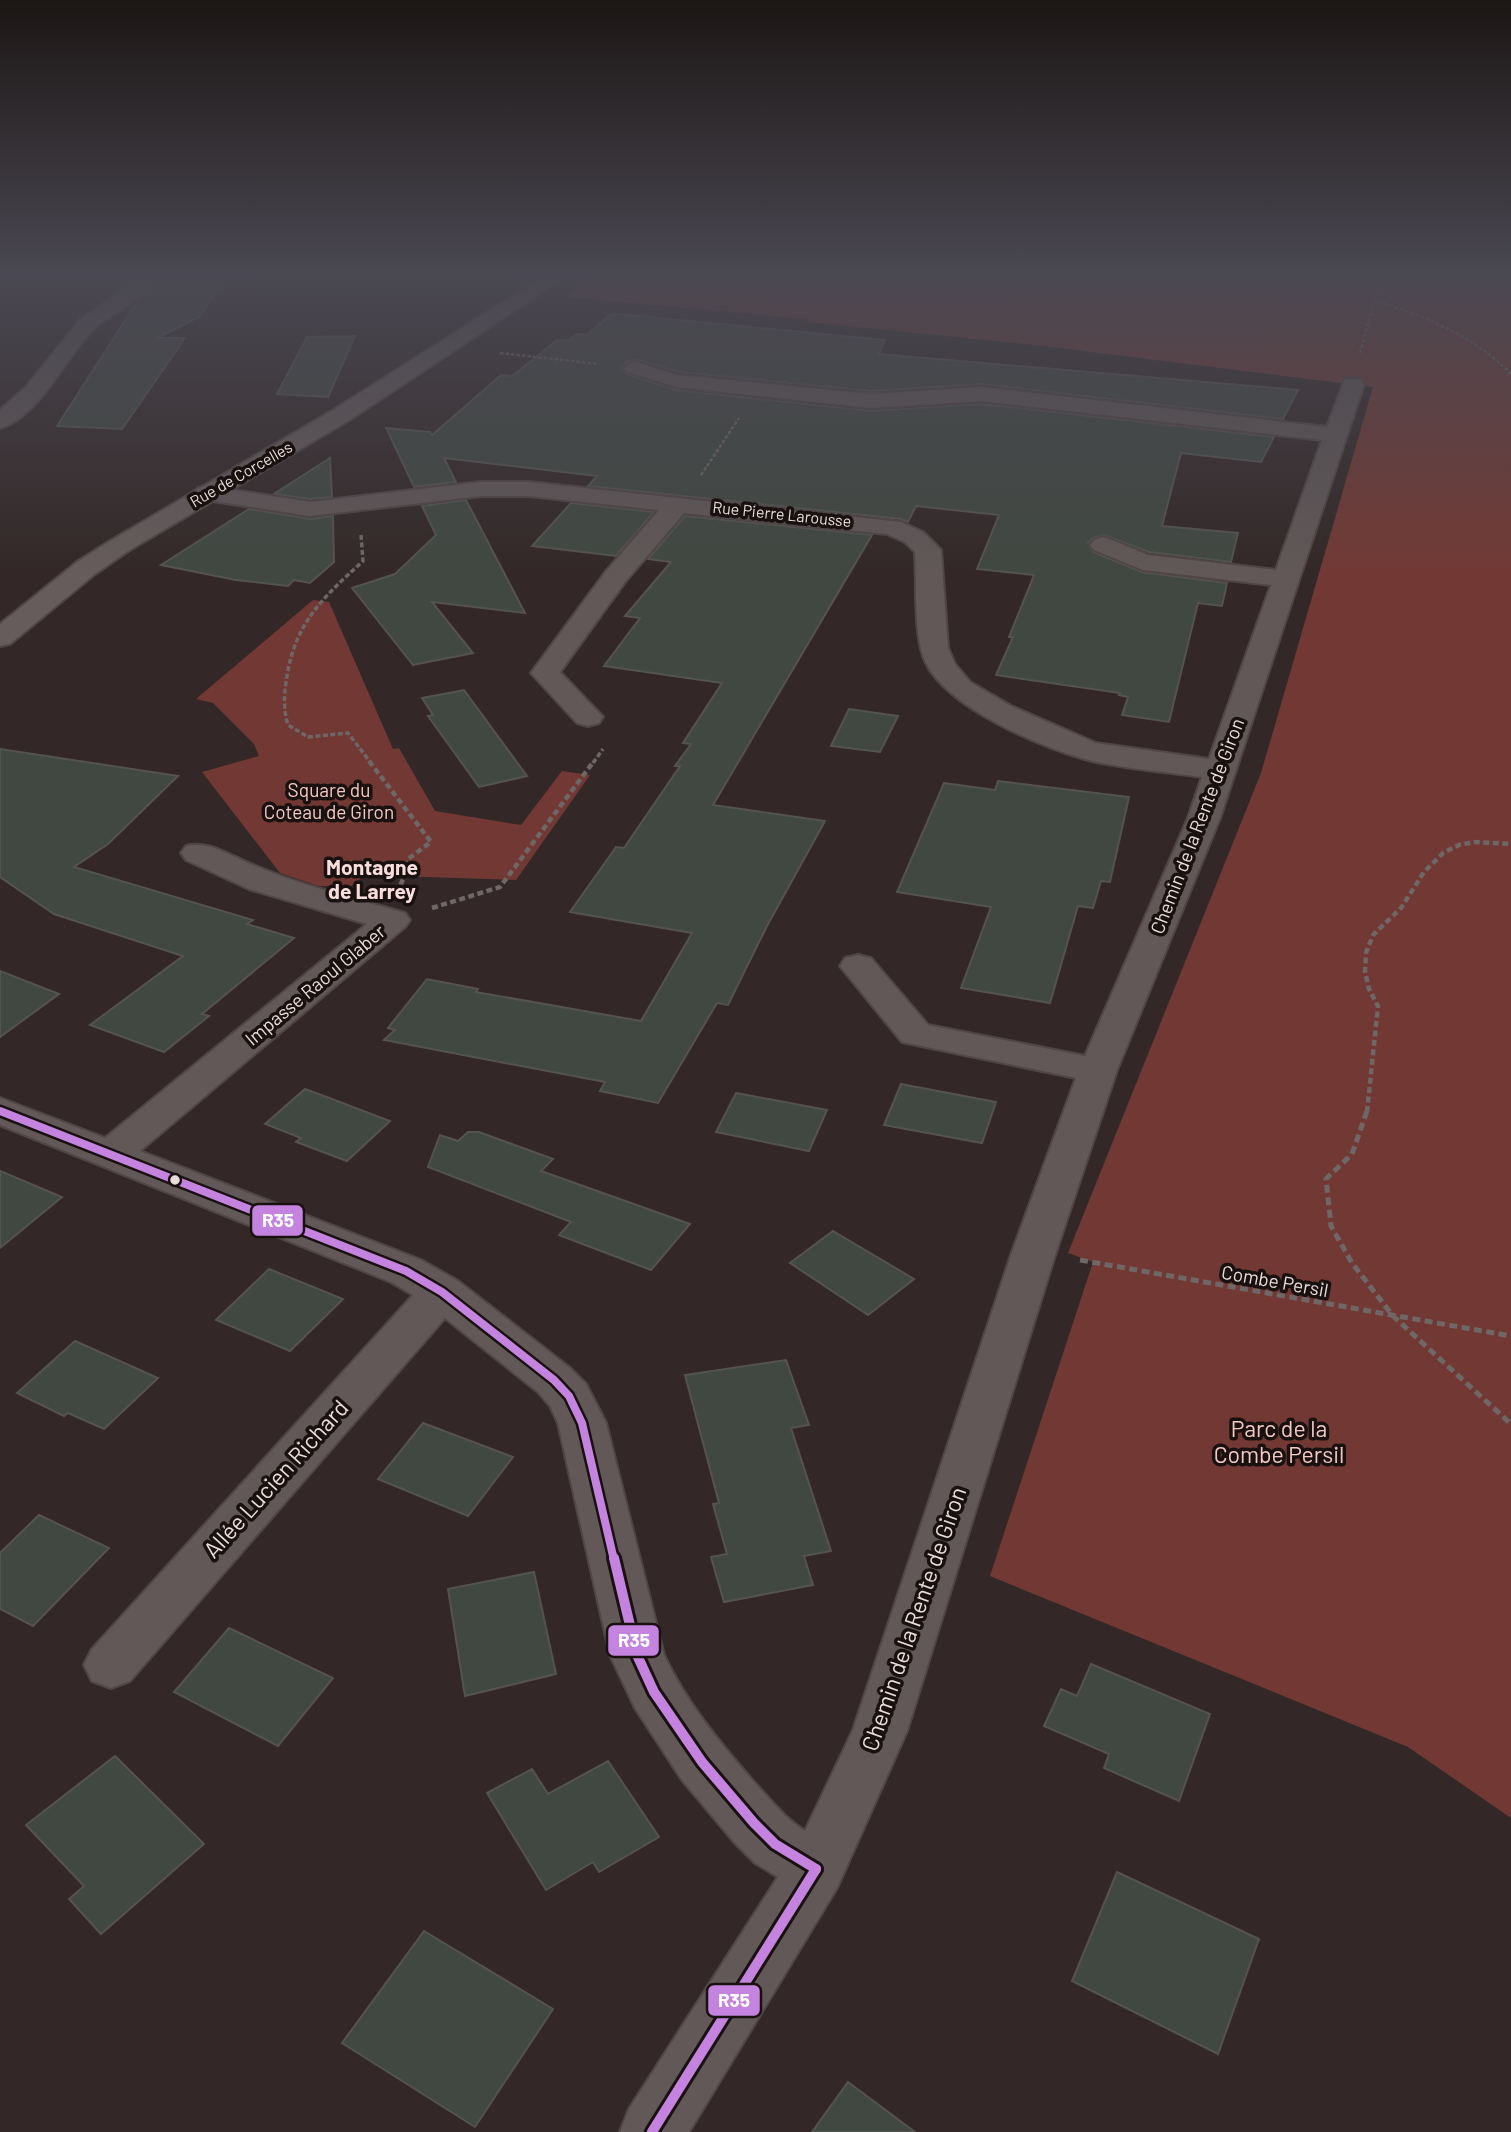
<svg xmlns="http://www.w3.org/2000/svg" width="1511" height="2132" font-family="Barlow,sans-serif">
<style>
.green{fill:#723934}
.building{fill:#414841;stroke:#555350;stroke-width:2}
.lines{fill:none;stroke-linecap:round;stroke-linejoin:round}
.street-casing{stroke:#504645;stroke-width:4}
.secondary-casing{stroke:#504645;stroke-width:4}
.path-far3{stroke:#6e6766;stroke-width:2.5;stroke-dasharray:3.5 2;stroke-linecap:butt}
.path-far2{stroke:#6e6766;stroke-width:3.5;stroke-dasharray:5 2.5;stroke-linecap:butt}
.path-far1{stroke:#6e6766;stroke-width:4.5;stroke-dasharray:6 3.5;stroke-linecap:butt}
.path{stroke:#6e6766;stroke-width:5;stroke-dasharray:8 4.5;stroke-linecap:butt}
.street{fill:#615857;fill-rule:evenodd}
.secondary{fill:#665c5b;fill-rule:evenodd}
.bus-1-far2-casing{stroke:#19110f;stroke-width:10}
.bus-1-far1-casing{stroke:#19110f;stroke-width:13}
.bus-1-casing{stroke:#19110f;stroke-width:16}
.bus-1-far2{stroke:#c483df;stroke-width:6}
.bus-1-far1{stroke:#c483df;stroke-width:8}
.bus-1{stroke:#c483df;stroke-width:10}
.bus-dot{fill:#e9dcda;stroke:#19110f;stroke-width:2.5}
.labels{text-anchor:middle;stroke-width:7;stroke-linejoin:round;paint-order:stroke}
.far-street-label{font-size:16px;fill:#e9dcda;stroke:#19110f}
.park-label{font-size:19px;fill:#f3c8c3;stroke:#19110f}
.street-label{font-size:19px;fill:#e9dcda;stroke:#19110f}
.neighbourhood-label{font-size:21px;font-weight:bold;fill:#f8ddda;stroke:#19110f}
.near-park-label{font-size:23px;fill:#f3c8c3;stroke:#19110f}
.near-street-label{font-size:23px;fill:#e9dcda;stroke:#19110f}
.line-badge{stroke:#19110f;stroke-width:2.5}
.badge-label{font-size:19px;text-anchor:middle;font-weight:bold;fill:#fff}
</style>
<rect width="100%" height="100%" fill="#332827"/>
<g class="green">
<path d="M593 275H1511V1818L1408 1747 990 1576 1093 1262 1068 1253 1261 773 1373 387 1044 346 807 322V319L566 297Z"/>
<path d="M313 600 329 602 393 749 399 748 435 811 521 825 562 771 590 775 516 880 365 875 351 886H318L280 873 202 772 259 756 254 744 213 703 196 699Z"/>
</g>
<g class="building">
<path d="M167 275H227L199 317 157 338H185L122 429 57 426 137 302 159 285Z"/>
<path d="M617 314 885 340 879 354 1298 390 1283 419 982 384 871 391 679 372 636 359 626 362 621 368 627 374 676 390 871 411 982 404 1274 437 1261 462 1181 453 1162 526 1238 533 1231 562 1149 552 1104 535 1093 538 1088 543 1093 552 1142 572 1227 583 1222 606 1198 603 1169 722 1122 715 1128 697 1119 695 1120 693 996 675 1013 637H1009L1034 575 977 569 999 515 916 506 908 522 901 519 588 486 597 476 444 458 456 482 414 487 386 428 430 432 432 435 501 375 512 376 557 340 568 341 576 334 587 335 610 315Z"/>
<path d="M355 336 328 397 277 394 307 337Z"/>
<path d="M330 458 332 497 310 499 274 494Z"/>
<path d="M466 500 525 613 432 602 473 653 413 665 352 588 395 574 436 535 422 506Z"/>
<path d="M571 503 654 512 616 556 532 546Z"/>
<path d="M249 509 310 519 333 516 334 562 310 583 294 580 288 586 236 580 161 565Z"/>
<path d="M685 516 872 535 713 805 825 821 767 926 728 1005 717 1003 658 1103 600 1091 605 1082 384 1040 395 1030 388 1028 427 979 478 989 476 992 641 1021 692 933 570 912 616 847 624 848 680 766H675L691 744 683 743 722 683 604 666 640 618 625 616 671 562 648 559Z"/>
<path d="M464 690 527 776 479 787 428 716 433 715 422 698Z"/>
<path d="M849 709 898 716 880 752 831 746Z"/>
<path d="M0 749 178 776 108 844 74 867 253 920 247 924 294 938 202 1014 209 1016 164 1052 90 1025 183 956 54 914 0 877Z"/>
<path d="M998 781 1129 797 1110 882 1101 881 1093 908 1078 906 1050 1003 961 988 991 907 897 892 944 783 995 790Z"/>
<path d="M0 971 59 994 0 1037Z"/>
<path d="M901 1084 996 1102 982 1143 884 1125Z"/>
<path d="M305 1089 324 1096 390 1121 347 1161 296 1142 301 1138 265 1124Z"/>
<path d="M736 1093 827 1110 809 1151 716 1132Z"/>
<path d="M468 1132H479L553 1159 541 1171 690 1224 651 1270 559 1235 571 1222 428 1167 440 1135 458 1141Z"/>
<path d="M0 1171 62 1197 0 1248Z"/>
<path d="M833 1231 914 1279 868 1315 790 1263Z"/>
<path d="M269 1269 343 1299 290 1351 216 1320Z"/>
<path d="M75 1341 158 1378 104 1429 68 1413 64 1416 17 1393Z"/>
<path d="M786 1360 809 1425 791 1428 831 1551 804 1556 813 1585 724 1602 711 1557 727 1554 713 1504 719 1503 685 1375Z"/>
<path d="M423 1423 513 1457 468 1516 378 1479Z"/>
<path d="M39 1515 109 1548 33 1626 0 1609V1553Z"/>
<path d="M534 1572 556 1674 465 1696 448 1589Z"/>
<path d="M229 1628 333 1678 278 1746 174 1692Z"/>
<path d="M1091 1664 1210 1714 1179 1801 1104 1768 1109 1754 1044 1726 1061 1689 1077 1696Z"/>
<path d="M115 1756 204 1844 101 1934 69 1899 84 1886 26 1825Z"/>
<path d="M608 1761 659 1837 599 1872 593 1862 546 1890 487 1793 532 1769 548 1794Z"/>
<path d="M1117 1872 1259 1939 1218 2054 1072 1981Z"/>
<path d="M424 1931 553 2009 475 2127 342 2043Z"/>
<path d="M848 2082 915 2132H812Z"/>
</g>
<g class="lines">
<defs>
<g id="street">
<path d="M143 275H164C148 297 116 309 96 327 68 352 39 418 0 428V410L26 387 80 320Z"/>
<path d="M635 362 678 375 871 394 982 387 1327 427 1345 379H1361L1364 384 1220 818 1117 1070 1056 1252 907 1731 837 1888 689 2132H620L629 2109 778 1877 755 1863 734 1842 682 1780 635 1708 610 1655 558 1423 550 1406 538 1392 445 1318 130 1681 111 1688 92 1681 84 1665 92 1649 413 1295 391 1282 0 1125V1098L105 1138 367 924 249 889 186 860 181 853 186 846C207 841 223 852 242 860 294 884 350 897 405 913L410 920 405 927 140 1151 421 1260 458 1281 570 1368 586 1384 606 1423 664 1655C686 1702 720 1743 754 1782 770 1799 785 1819 805 1831L853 1730 1012 1252 1076 1078 902 1042 840 966 845 958 858 955 871 958 928 1025 1085 1056 1188 818 1202 777C1166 772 1128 769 1092 761 1044 749 948 708 926 663 913 638 917 581 915 552L905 542 887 534 684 513 625 582 560 672 603 717 599 723 588 726 577 723 531 673 607 570 659 510 529 496H481L310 516 207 500 198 498 195 493 198 488 207 486 310 502 481 482H529L901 522 923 532 941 550 948 648 955 664 970 682 1011 706 1096 743 1209 759 1271 585 1143 570 1094 550 1090 545 1094 540 1103 537 1112 540 1148 555 1276 570 1322 440 982 401 871 408 676 387 628 372 624 368 628 364Z"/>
</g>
<path id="secondary" d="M546 275H568L351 419 128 551 95 574 10 644 0 646V624L77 562 110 541 335 409Z"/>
</defs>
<use href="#street" class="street-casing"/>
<use href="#secondary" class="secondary-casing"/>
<g class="path-far3">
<path d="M1374 300C1425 317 1473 335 1511 374"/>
<path d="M500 353 599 364"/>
<path d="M1360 353 1374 300 1386 275"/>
<path d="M701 475 739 418"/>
</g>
<g class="path-far2">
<path d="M361 535 363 561C324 597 296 621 287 676 284 693 283 709 288 725L308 737 348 733 371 763"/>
<path d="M593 763 603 749"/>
</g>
<g class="path-far1">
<path d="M369 761 431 842 408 859 407 870 400 886"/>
<path d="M432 908 500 887 594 761"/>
<path d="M1367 1112 1378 1006 1369 989 1365 971 1366 953 1373 935 1401 908 1424 872 1443 853 1459 845 1474 842 1511 844"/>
</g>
<g class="path">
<path d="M1367 1111 1352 1154 1326 1179 1331 1226 1352 1263 1393 1316 1511 1424"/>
<path d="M1080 1260 1511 1336"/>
</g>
<use href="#street" class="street"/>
<use href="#secondary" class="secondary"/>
<defs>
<path id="bus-1-far2" d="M0 1111 4 1112"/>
<path id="bus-1-far1" d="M0 1111 406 1271 442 1292 554 1380 569 1396 582 1423 614 1560"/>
<g id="bus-1">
<path d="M614 1558 637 1655 654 1692 702 1762 754 1823 775 1844 816 1869"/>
<path d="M652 2132 816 1869"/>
</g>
</defs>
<use href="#bus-1-far2" class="bus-1-far2-casing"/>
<use href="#bus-1-far1" class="bus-1-far1-casing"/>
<use href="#bus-1" class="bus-1-casing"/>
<use href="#bus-1-far2" class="bus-1-far2"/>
<use href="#bus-1-far1" class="bus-1-far1"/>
<use href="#bus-1" class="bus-1"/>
</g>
<linearGradient id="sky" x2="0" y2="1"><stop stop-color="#1c1615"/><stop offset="0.48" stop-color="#4a4852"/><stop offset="1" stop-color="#4a4852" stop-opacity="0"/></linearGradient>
<rect width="1511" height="574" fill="url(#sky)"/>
<circle class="bus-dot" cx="175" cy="1180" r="6"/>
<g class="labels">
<g class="far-street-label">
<text transform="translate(241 474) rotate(-30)" y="6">Rue de Corcelles</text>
<text transform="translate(782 514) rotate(6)" y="6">Rue Pierre Larousse</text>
</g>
<g class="park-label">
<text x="329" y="797">Square du<tspan x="329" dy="22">Coteau de Giron</tspan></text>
</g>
<g class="street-label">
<text transform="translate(1197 826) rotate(-69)" y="7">Chemin de la Rente de Giron</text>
<text transform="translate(315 985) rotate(-40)" y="7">Impasse Raoul Glaber</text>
<text transform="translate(1275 1281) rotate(10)" y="7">Combe Persil</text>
</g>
<g class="neighbourhood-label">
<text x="372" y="875">Montagne<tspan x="372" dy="24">de Larrey</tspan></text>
</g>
<g class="near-park-label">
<text x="1279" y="1437">Parc de la<tspan x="1279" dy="26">Combe Persil</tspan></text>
</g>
<g class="near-street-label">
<text transform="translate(276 1479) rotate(-48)" y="8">Allée Lucien Richard</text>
<text transform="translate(914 1619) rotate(-71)" y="8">Chemin de la Rente de Giron</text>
</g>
</g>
<g class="line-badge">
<rect x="251" y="1204" width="53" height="33" rx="7" fill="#c483df"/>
<rect x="607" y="1624" width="53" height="33" rx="7" fill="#c483df"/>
<rect x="707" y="1984" width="54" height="33" rx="7" fill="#c483df"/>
</g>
<g class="badge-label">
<text x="278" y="1227">R35</text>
<text x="634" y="1647">R35</text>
<text x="734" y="2007">R35</text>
</g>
</svg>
